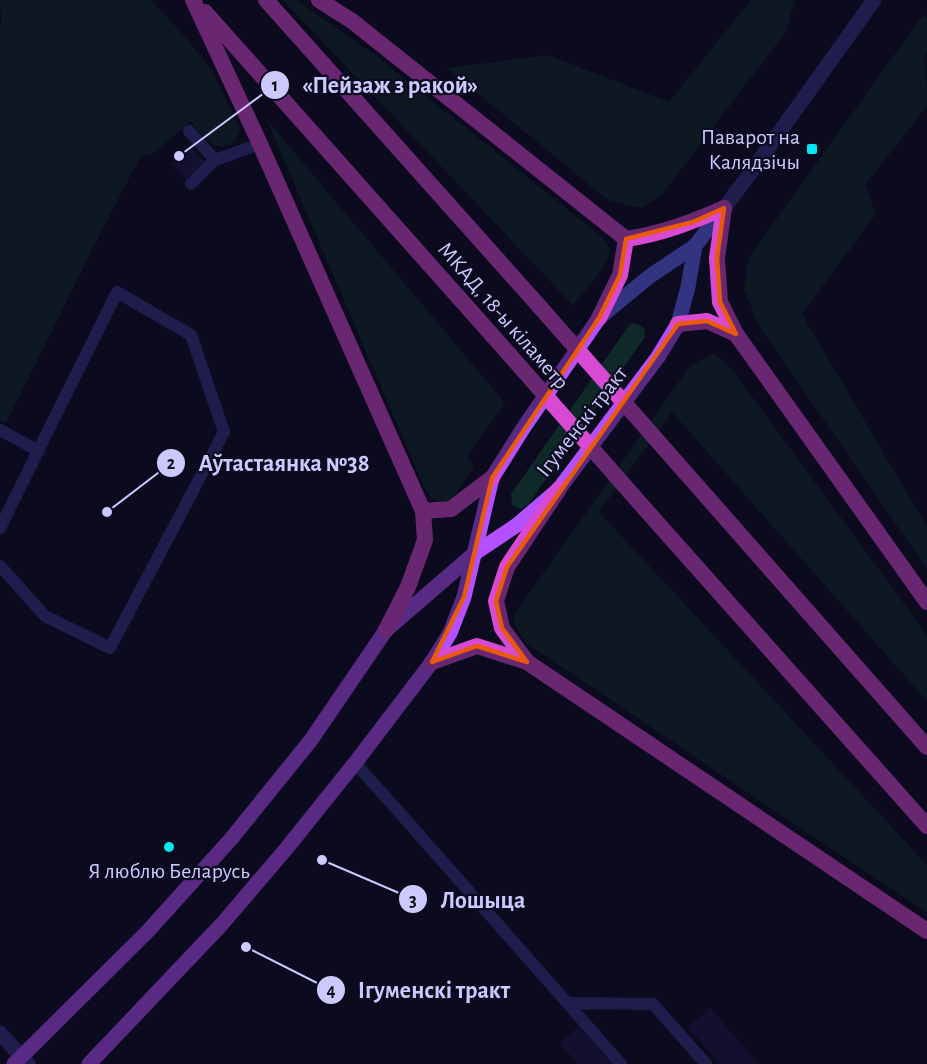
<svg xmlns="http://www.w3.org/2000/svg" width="927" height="1064" font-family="'Alegreya Sans',sans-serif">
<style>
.green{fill:#0e2927}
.building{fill:#1c1641}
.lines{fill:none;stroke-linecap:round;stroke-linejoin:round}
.service{stroke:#333481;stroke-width:12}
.tertiary{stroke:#333481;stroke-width:15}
.primary{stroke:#b350ff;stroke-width:15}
.trunk{stroke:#d94ad4;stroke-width:16}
.trunk-bridge{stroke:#d94ad4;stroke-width:16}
.marked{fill:none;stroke:#e8590c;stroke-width:4.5;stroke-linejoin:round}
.poi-dot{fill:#00eaf4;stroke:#0d0b1f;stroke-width:2}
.labels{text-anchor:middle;stroke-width:4.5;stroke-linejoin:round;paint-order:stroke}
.poi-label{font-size:22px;fill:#ccc9ff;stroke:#0d0b1f;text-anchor:end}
.street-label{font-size:22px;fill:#ccc9ff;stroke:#0d0b1f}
.leader{fill:none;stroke:#ccc9ff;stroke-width:2}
.callout-dot{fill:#ccc9ff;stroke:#0d0b1f;stroke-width:2}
.mark-label{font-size:18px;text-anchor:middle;font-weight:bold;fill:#111}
.callout-label{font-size:24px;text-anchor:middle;font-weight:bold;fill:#ccc9ff;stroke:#0d0b1f;stroke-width:4.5;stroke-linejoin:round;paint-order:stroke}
</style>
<rect width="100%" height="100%" fill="#0d0b1f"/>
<g class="green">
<path d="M0 0H151L188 40 213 73 240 128C237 143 229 148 214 146L190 121 158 150 151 155H141L95 244 6 423 0 420V27C3 20 0 8 0 0Z"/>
<path d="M283 0H296L375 55 602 237C606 243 610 247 609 254 607 267 582 294 573 305Z"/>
<path d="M751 0H795L785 33 660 197 641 208 608 200 447 68 548 55 669 102Z"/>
<path d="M923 15 927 18V51L924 58 927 89V106L865 185 876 214 802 314 927 527V569L759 326 744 289 749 257Z"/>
<path d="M267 120 505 403 467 457 474 467 453 497 445 502 435 501 425 489Z"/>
<path d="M630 324H637L644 328 645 337 528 505 520 509 512 505 511 494Z"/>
<path d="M714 353 734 372 927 635V701L672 412 599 512 927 865V913L526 643 514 623 516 612 690 366Z"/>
</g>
<g class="building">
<path d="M190 146 206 162 187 180 171 164Z"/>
<path d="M710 1008 759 1064H720L688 1027Z"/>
<path d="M579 1026 612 1064H578L560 1043Z"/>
</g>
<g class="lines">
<g class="service">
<path d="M189 131 215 160 191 184"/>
<path d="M215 160 260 144"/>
<path d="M0 430 39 451"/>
<path d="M0 528 117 292 191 335 224 432 110 648 45 616 0 566"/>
<path d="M355 763 400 813 621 1064"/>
<path d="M567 1003 653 1004 706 1064"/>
</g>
<g class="tertiary">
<path d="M599 318 650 276 695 246 746 179 874 0"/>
<path d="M678 324 688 287 695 246"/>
<path d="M0 1033 28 1064"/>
</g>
<g class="primary">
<path d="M14 1064 148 931 231 839 311 740 386 630 475 553 517 525 559 489 658 357 678 324"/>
<path d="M89 1064 222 924 286 849 355 763 432 662 450 633 464 597 492 478 524 427 599 318"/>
</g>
<g class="trunk">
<path d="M193 0 260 144 423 511 425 540 408 587 386 630"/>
<path d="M266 0 539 306"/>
<path d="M319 0 352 21 626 239C661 234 692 222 724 208"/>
<path d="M205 12 508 353"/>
<path d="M724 208 717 258 720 302 736 334 927 602"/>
<path d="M599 318 620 275 626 239"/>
<path d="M678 324 707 321 736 334"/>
<path d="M677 463 927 747"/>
<path d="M645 509 927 826"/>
<path d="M423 511 451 509 492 478"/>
<path d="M432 662 477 646 527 662 927 931"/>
<path d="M527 662 502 628 496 601 507 567 559 489"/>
</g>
<g class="trunk-bridge">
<path d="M539 306 677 463"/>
<path d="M508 353 645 509"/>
</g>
</g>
<path d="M0 0H927V1064H0ZM724 208 717 258 720 302 736 334 707 321 678 324 507 567 496 601 502 628 527 662 477 646 432 662 464 597 492 478 599 318 620 275 626 239 693 222Z" fill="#0d0b1f" fill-opacity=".55" fill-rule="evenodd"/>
<path class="marked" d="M724 208 717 258 720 302 736 334 707 321 678 324 507 567 496 601 502 628 527 662 477 646 432 662 464 597 492 478 599 318 620 275 626 239 693 222Z"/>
<g class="poi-dot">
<rect x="806" y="143" width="12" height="12" rx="3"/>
<circle cx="169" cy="847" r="6"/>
</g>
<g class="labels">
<g class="poi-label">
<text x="800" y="144">Паварот на<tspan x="800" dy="25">Калядзічы</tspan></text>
<text x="169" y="878" text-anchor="middle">Я люблю Беларусь</text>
</g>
<g class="street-label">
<text transform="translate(504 315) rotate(49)" y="8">МКАД, 18-ы кіламетр</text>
<text transform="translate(581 421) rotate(-52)" y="8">Ігуменскі тракт</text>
</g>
</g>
<path class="leader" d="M179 156L275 85M107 512L171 463M322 860L413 899M246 947L331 990"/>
<g class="callout-dot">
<circle cx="179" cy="156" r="6"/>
<circle cx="107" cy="512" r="6"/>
<circle cx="322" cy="860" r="6"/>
<circle cx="246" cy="947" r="6"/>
<circle cx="275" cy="85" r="15"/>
<circle cx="171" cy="463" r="15"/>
<circle cx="413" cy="899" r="15"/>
<circle cx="331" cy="990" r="15"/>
</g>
<g class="mark-label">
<text x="275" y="91">1</text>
<text x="171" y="469">2</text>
<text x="413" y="906">3</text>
<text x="331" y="996">4</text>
</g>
<g class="callout-label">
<text x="390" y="93">«Пейзаж з ракой»</text>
<text x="284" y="471">Аўтастаянка №38</text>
<text x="483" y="908">Лошыца</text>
<text x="434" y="998">Ігуменскі тракт</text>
</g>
</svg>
